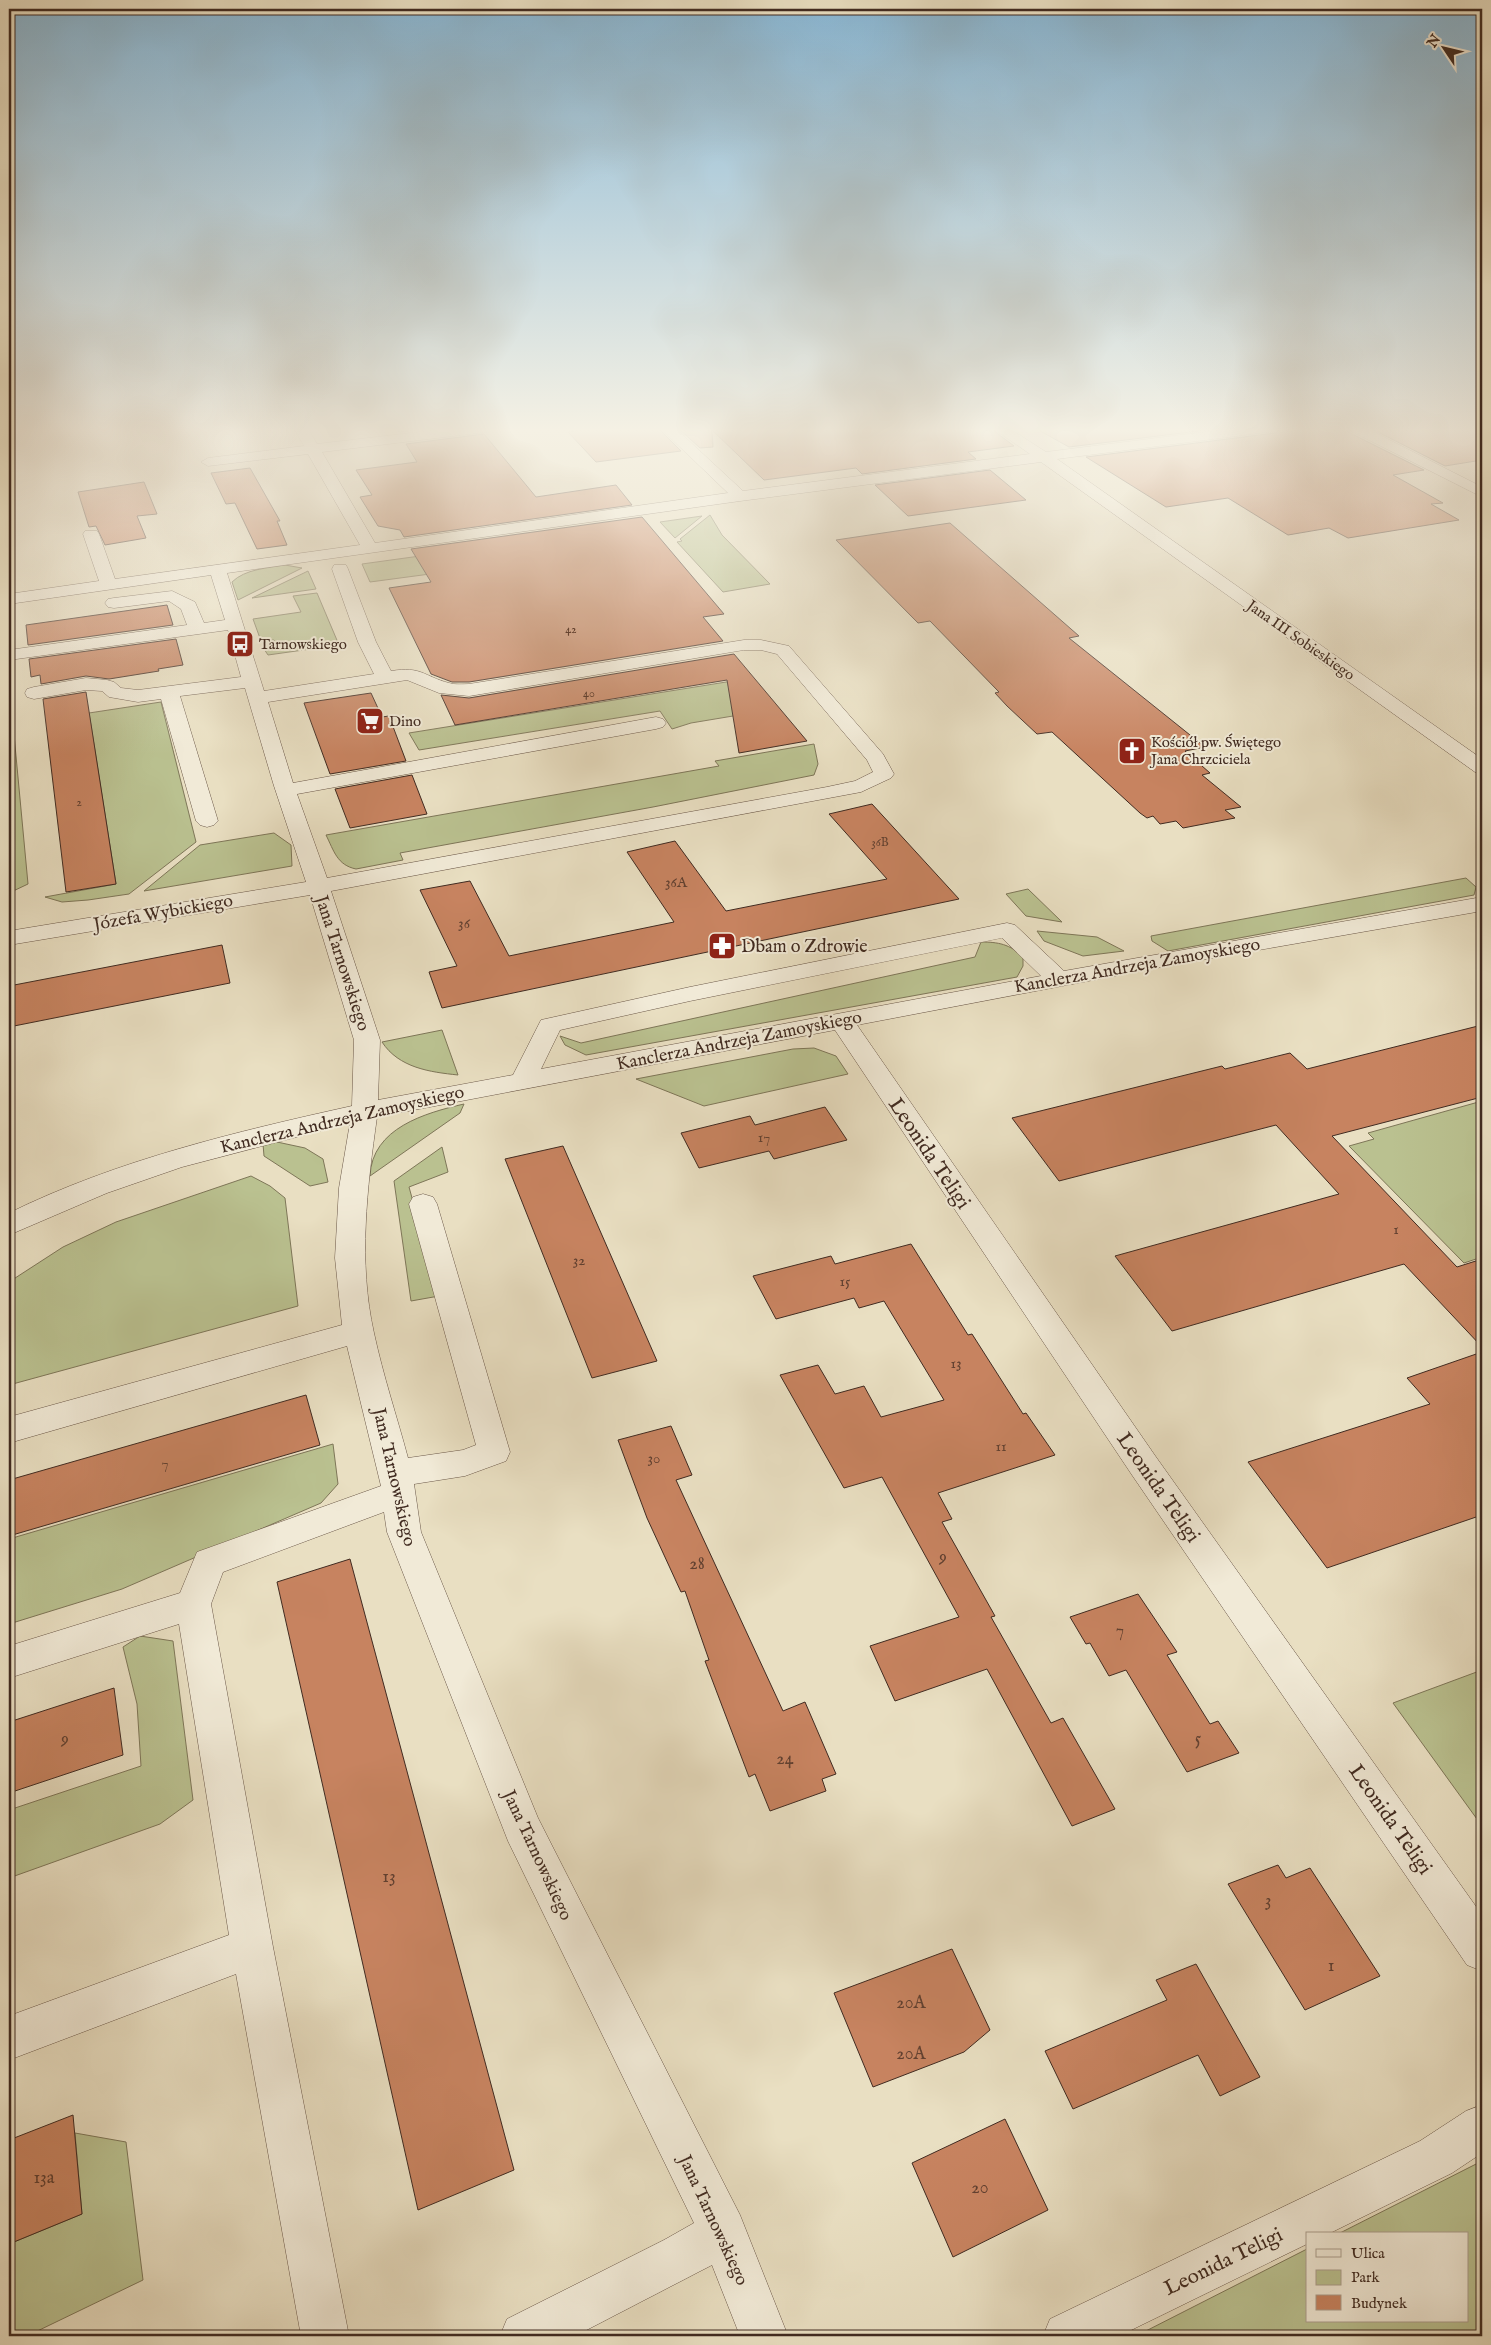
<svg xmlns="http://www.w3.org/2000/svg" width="1491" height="2345" font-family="'IM FELL English',serif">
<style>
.green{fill:#bac190;stroke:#7e7658}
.building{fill:#c78360;stroke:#412b21}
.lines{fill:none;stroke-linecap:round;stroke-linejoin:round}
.minor-casing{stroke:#6b5849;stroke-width:1}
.minor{fill:#f1ead7;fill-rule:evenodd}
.labels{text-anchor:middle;stroke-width:4;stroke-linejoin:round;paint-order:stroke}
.far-number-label{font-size:12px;fill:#624131}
.far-street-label{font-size:15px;fill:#412b21;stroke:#f1ead7}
.far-poi-label{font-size:15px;fill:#412b21;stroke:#f1ead7;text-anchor:start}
.number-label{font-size:15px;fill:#624131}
.street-label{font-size:18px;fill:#412b21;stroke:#f1ead7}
.poi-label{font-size:18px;fill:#412b21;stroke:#f1ead7;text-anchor:start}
.near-number-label{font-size:18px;fill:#624131}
.near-street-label{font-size:21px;fill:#412b21;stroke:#f1ead7}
</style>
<rect width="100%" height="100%" fill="#e9dfc2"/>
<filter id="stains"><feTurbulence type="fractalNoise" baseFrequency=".004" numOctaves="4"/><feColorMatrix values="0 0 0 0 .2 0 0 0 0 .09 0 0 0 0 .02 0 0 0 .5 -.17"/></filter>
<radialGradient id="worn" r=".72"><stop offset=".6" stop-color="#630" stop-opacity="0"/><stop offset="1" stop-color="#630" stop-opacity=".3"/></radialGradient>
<g class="green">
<path d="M710 515 722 535 770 584 723 592 677 542 682 541 680 539Z"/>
<path d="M702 516 675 538 660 522Z"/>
<path d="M420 556 430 574 370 582 362 564Z"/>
<path d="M285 565 302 568 238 600 232 582C245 569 268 568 285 565Z"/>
<path d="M308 571 316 589 252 598Z"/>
<path d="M317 593 339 645 268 655 264 649 276 647 274 640 261 641 253 619 301 612 293 596Z"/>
<path d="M751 678 739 715 691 723 672 729 660 711 419 750 409 733Z"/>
<path d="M161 702 196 842 129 894 88 900 62 902 45 897 116 884 89 713Z"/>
<path d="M9 724H13L28 884 9 893Z"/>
<path d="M814 744 818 764 814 775 653 807 400 853 403 860 356 869C337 865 334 851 326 835L719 766 715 761Z"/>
<path d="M274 833 291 845 292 866 144 891 200 845Z"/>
<path d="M1466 878 1476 887 1474 895 1168 951 1152 941 1151 936Z"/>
<path d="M1028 889 1062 922 1026 916 1006 894Z"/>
<path d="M1037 931 1097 937 1124 951 1083 956 1044 941Z"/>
<path d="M981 942C998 942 1010 944 1023 957V966L1017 977 586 1055 565 1045 560 1036 581 1043 975 957Z"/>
<path d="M442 1030 458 1075C430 1072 399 1068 382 1042Z"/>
<path d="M814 1048 836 1056 848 1074 704 1106 636 1079 793 1049Z"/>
<path d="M1482 1101V1257L1464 1263 1349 1146 1374 1139 1368 1133Z"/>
<path d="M464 1104 460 1113 370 1176C372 1128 425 1113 464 1104Z"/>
<path d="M277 1142 305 1148 323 1159 328 1182 310 1186 264 1156 263 1144Z"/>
<path d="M442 1147 448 1172 409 1187 439 1296 411 1301 394 1181Z"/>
<path d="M251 1176 270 1186 285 1198 298 1306 9 1385V1282L63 1247 116 1222Z"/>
<path d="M333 1444 338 1484 321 1503 122 1589 9 1624V1539Z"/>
<path d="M140 1636 173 1641 193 1800 160 1824 9 1878V1810L141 1766 137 1704 123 1647Z"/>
<path d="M1482 1670V1826L1393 1703Z"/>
<path d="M75 2133 126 2142 143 2280 27 2336H9V2244L82 2214Z"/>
<path d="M1482 2161V2336H1136L1307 2249V2321H1467V2234H1338Z"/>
</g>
<g class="building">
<path d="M396 427H448L399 432Z"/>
<path d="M604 427H657L681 451 596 462 568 432Z"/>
<path d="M677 427H989L1014 446 968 452 976 459 862 474 856 468 764 480 712 430 713 447 700 448Z"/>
<path d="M1033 427H1231L1069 447Z"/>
<path d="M1284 427H1345L1348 432 1424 470 1393 475 1443 503 1431 504 1459 520 1348 538 1329 528 1288 535 1228 498 1166 507 1086 457 1275 433Z"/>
<path d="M1368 427H1482V460L1445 466Z"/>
<path d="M484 434 536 497 616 485 632 505 404 537 400 530 378 526 360 497 372 495 356 470 417 462 406 444Z"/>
<path d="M250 468 280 521H277L287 545 257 549 235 503 226 504 211 473Z"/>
<path d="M990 470 1026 500 908 516 875 485Z"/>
<path d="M144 482 157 514 137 516 146 538 105 545 96 526 89 527 78 492Z"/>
<path d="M642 517 724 614 703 617 723 641 469 682H452L431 674 389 588 431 582 411 549Z"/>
<path d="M950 523 1079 636 1069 638 1205 747 1185 751 1210 773 1202 775 1241 807 1225 810 1235 818 1183 828 1176 821 1160 824 1153 816 1147 818 1140 813 1052 732 1037 734 1007 706 995 693 999 692 930 621 918 623 836 540Z"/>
<path d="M167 605 173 625 28 645 26 625Z"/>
<path d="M176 639 183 665 158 669 159 671 109 679 86 676 41 684 40 675 31 677 29 659Z"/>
<path d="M734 654 807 741 739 753 727 680 455 725 441 695 469 698Z"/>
<path d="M86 692 116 884 66 892 43 699Z"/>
<path d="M371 693 382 717 389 716 406 761 330 774 304 703Z"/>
<path d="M412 775 427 814 350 828 335 789Z"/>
<path d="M872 804 959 899 442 1008 429 972 457 966 420 890 470 881 509 956 674 922 627 852 675 841 726 911 887 879 829 814Z"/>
<path d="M222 945 230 983 9 1027V986Z"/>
<path d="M1482 1025V1097L1332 1136 1457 1267 1482 1259V1347L1404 1264 1172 1331 1115 1256 1339 1194 1276 1125 1059 1181 1012 1118 1222 1066 1225 1069 1290 1053 1307 1069Z"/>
<path d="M825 1107 847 1140 774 1159 769 1151 699 1168 681 1133 750 1116 755 1125Z"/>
<path d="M563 1146 657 1361 592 1378 505 1159Z"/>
<path d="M911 1244 968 1335 972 1334 1023 1414 1026 1413 1055 1455 938 1493 952 1519 942 1522 995 1616 991 1617 1051 1723 1063 1718 1115 1809 1072 1826 987 1669 895 1701 870 1646 959 1617 882 1477 844 1488 780 1375 818 1365 835 1394 864 1386 881 1417 944 1400 884 1301 859 1308 854 1298 776 1319 753 1276 831 1256 835 1264Z"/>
<path d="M1482 1352V1515L1327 1568 1248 1462 1430 1404 1407 1378Z"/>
<path d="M306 1395 320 1445 9 1536V1480Z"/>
<path d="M671 1426 692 1475 676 1480 783 1711 805 1702 836 1774 822 1779 826 1791 770 1811 755 1774 749 1777 705 1661 709 1660 685 1591 681 1592 647 1518 618 1440Z"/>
<path d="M350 1559 514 2170 418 2210 277 1582Z"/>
<path d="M1138 1594 1177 1652 1167 1655 1210 1724 1218 1721 1239 1753 1187 1772 1126 1670 1109 1676 1090 1643 1086 1644 1070 1617Z"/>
<path d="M114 1688 123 1755 9 1793V1722Z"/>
<path d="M1278 1865 1286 1878 1310 1868 1380 1976 1305 2010 1228 1884Z"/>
<path d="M952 1949 990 2030 964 2052 873 2087 834 1993Z"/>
<path d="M1196 1964 1260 2077 1220 2096 1198 2055 1073 2109 1045 2051 1167 2000 1156 1980Z"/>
<path d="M73 2115 82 2214 9 2244V2140Z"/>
<path d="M1005 2119 1048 2210 953 2257 912 2163Z"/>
</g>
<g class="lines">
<defs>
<g id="minor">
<path d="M293 427H307L317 444 462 427H492L491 431 486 432 322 452 375 543 728 493 659 427H674L743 491 1030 454 991 427H1007L1046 452 1244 427H1282L1275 431 1057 459 1482 759V774L1475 772 1041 462 740 501 227 573 264 691 374 674 358 642 332 569 334 565H346L348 569 376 642 391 671C422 666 423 676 449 683 455 685 463 684 469 684L744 640H761L789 646 883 754 894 774 891 778 861 792 331 891 380 1040 378 1100 513 1075 541 1020 690 987 1007 923 1015 925 1064 971 1482 897V911L1167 966 857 1025 1156 1457 1482 1915V1971L1467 1965 1132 1475 835 1030 377 1117C367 1188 358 1262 374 1333 383 1375 397 1417 408 1458L463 1450 476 1445 409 1204 413 1197 423 1194 433 1197 437 1204 510 1452 506 1461 465 1476 414 1484 421 1532 538 1818 740 2215 788 2336H740L712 2265 575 2336H500L507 2319 664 2240 694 2223 508 1841 387 1532 384 1512 223 1572 211 1604 273 1947 349 2336H301L236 1974 9 2060V2016L229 1935 179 1624 9 1678V1646L180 1593 197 1552 381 1486 347 1346 9 1443V1417L342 1325 335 1258 339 1188 350 1123 182 1167 107 1193 9 1235V1213C117 1160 235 1132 352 1106L354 1040 310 895 9 945V931L306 882 274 786 245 688 180 696 218 821 214 825 207 827 200 825 196 821 161 699 138 702 109 697 102 691 86 690 34 699 27 697 25 693 27 689 34 687 86 678 107 680 114 682 121 688 138 690 241 677 228 630 9 660V650L187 625 181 609 169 601 114 608 108 607 105 603 108 599 114 598 172 591 195 602 204 623 225 620 211 575 9 604V594L99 581 83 534 85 531H97L99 534 115 579 360 545 308 454 208 466 201 462 208 458 304 446ZM744 650H761L777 654 867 760 873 772 855 781 827 787 327 878 297 794 656 729 663 727 666 723 663 719 656 717 293 783 268 702 407 680 439 693 469 696ZM1002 938 1041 976 541 1069 560 1030 690 1001Z"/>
<path d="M1347 427H1364L1482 487V497L1349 430Z"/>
<path d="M1482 2105V2153L1452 2173 1328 2234H1307V2244L1119 2336H1043L1050 2319 1420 2141 1466 2111Z"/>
</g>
</defs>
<use href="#minor" class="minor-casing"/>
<use href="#minor" class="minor"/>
</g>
<linearGradient id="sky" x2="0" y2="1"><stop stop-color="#88b7d5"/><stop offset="0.57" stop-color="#f5f1e4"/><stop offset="1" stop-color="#f5f1e4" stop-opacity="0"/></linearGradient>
<rect width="1491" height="755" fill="url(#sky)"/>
<defs>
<symbol id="bus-square" viewBox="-11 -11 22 22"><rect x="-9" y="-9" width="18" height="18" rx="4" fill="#8f2418" stroke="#f1ead7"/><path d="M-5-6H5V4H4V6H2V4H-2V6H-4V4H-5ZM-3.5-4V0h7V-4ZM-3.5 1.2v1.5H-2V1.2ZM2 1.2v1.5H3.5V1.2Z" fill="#fff"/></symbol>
<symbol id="supermarket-square" viewBox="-11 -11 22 22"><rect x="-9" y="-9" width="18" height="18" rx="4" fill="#8f2418" stroke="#f1ead7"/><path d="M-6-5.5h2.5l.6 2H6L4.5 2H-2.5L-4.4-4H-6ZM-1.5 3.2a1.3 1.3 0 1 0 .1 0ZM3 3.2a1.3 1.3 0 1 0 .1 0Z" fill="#fff"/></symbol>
<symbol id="church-square" viewBox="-11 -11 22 22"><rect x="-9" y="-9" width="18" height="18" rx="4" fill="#8f2418" stroke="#f1ead7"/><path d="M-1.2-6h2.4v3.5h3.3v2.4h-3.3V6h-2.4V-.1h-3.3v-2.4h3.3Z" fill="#fff"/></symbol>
<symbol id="pharmacy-square" viewBox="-11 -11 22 22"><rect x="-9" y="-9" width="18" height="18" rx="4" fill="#8f2418" stroke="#f1ead7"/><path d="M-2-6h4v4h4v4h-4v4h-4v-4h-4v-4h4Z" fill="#fff"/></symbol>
</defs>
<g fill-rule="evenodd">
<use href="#bus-square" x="224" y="628" width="32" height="32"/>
<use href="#supermarket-square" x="354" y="705" width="32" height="32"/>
<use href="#church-square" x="1116" y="735" width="32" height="32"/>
<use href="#pharmacy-square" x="706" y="930" width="32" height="32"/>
</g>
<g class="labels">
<g class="far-number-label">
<text x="571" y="633">42</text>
<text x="589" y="697">40</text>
<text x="79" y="806">2</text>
<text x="880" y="846">36B</text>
</g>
<g class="far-street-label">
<text transform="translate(1301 640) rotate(35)" y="5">Jana III Sobieskiego</text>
</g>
<g class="far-poi-label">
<text x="259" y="649">Tarnowskiego</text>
<text x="389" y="726">Dino</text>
<text x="1151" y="747">Kościół pw. Świętego<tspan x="1151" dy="17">Jana Chrzciciela</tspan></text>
</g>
<g class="number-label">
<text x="676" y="887">36A</text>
<text x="464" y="928">36</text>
<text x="764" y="1142">17</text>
<text x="1396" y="1234">1</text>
<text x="579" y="1265">32</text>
<text x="845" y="1286">15</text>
<text x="956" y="1368">13</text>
<text x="1001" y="1451">11</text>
<text x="654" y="1463">30</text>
<text x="165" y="1468">7</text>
</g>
<g class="street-label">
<text transform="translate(163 912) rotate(-10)" y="6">Józefa Wybickiego</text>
<text transform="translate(343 963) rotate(72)" y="6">Jana Tarnowskiego</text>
<text transform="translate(1137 965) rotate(-10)" y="6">Kanclerza Andrzeja Zamoyskiego</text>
<text transform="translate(739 1040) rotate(-11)" y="6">Kanclerza Andrzeja Zamoyskiego</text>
<text transform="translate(342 1119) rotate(-13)" y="6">Kanclerza Andrzeja Zamoyskiego</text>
<text transform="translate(395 1477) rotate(77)" y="6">Jana Tarnowskiego</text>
<text transform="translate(538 1855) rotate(65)" y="6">Jana Tarnowskiego</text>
<text transform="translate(714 2220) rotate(65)" y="6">Jana Tarnowskiego</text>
</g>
<g class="poi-label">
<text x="741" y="952">Dbam o Zdrowie</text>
</g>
<g class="near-number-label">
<text x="943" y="1562">9</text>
<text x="697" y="1569">28</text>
<text x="1120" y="1636">7</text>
<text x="65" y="1744">9</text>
<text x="1198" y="1744">5</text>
<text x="785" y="1764">24</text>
<text x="389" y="1882">13</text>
<text x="1268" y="1906">3</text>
<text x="1331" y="1971">1</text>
<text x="911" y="2008">20A</text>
<text x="911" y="2059">20A</text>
<text x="44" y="2183">13a</text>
<text x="980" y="2193">20</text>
</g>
<g class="near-street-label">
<text transform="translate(930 1153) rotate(56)" y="7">Leonida Teligi</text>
<text transform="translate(1159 1487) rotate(55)" y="7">Leonida Teligi</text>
<text transform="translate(1391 1819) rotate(55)" y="7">Leonida Teligi</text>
<text transform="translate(1223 2261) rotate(-26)" y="7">Leonida Teligi</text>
</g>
</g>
<rect width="1491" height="2345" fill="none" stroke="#e9dfc2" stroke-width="30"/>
<rect x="10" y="10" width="1471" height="2325" fill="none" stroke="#412b21" stroke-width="2.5"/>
<rect x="15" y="15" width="1461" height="2315" fill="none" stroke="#412b21"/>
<rect x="1306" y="2232" width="162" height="90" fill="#f1ead7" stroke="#ab9e8e"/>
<rect x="1316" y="2249" width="25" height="8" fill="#f1ead7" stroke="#ab9e8e"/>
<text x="1351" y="2258" font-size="15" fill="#412b21">Ulica</text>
<rect x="1316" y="2270" width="25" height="15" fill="#bac190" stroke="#ab9e8e"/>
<text x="1351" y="2282" font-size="15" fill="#412b21">Park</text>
<rect x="1316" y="2295" width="25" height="15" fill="#c78360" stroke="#ab9e8e"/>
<text x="1351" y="2308" font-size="15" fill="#412b21">Budynek</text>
<g transform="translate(1444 48) rotate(305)" stroke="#f1ead7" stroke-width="4" paint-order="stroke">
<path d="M0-4L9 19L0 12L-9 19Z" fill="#412b21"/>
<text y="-8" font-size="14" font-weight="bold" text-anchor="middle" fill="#412b21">N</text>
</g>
<rect width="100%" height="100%" filter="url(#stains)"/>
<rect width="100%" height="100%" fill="url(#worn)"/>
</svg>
